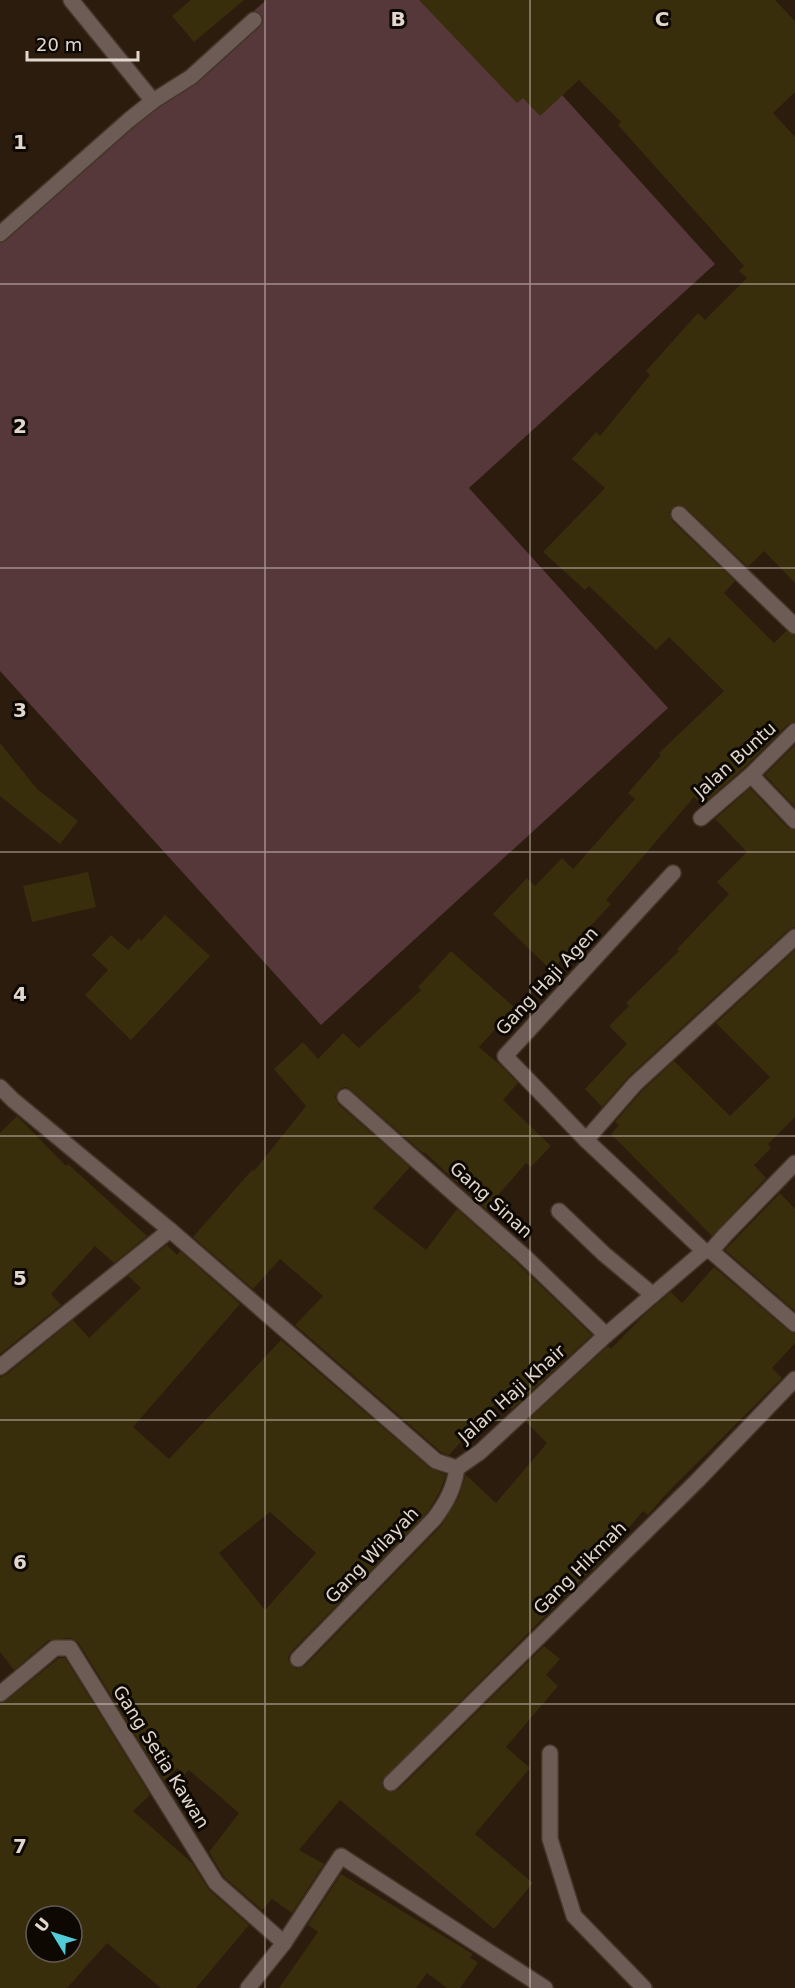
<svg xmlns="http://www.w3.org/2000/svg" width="795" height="1988" font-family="'DejaVu Sans',sans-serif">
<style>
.green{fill:#56373a}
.building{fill:#382e0b;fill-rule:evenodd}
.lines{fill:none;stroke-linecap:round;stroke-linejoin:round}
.service-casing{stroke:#443628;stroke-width:18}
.minor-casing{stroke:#443628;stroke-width:18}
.service{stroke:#6d5c56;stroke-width:15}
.minor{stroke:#6d5c56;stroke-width:15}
.grid{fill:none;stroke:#e1d7cd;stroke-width:1.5;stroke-opacity:0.55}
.labels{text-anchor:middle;stroke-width:6;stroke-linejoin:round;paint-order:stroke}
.street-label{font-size:18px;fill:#e1d7cd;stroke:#0e0803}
.grid-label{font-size:20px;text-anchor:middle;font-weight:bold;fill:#e1d7cd;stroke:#0e0803;stroke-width:6;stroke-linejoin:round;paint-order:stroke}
</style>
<rect width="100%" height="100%" fill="#2b1c0d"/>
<path class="green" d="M266 0H476L715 264 469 488 668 708 321 1025 0 671V243Z"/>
<g class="building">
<path d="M191 0H244L194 42 172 16Z"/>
<path d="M419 0H775L795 21V92L773 113 795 137V583L764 551 748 567 685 507 676 505 669 512 672 521 735 581 724 593 774 643 786 631 795 635V722L788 724 744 768 702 805 694 797 606 900 611 904 584 933 586 935 551 970 493 914 527 878 535 886 562 858 573 869 635 799 628 793 661 755 659 753 724 691 669 637 656 650 589 586 585 590 543 552 605 488 572 459 596 432 600 436 650 375 646 371 698 313 705 320 747 278 739 271 744 266 618 125 621 122 579 80 540 116 523 98 517 103Z"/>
<path d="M0 743 37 789 78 821 60 844 0 796Z"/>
<path d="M795 745V807L765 775Z"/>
<path d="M750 788 788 828 795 830V927L788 930 628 1077 602 1107 585 1089 627 1044 609 1026 629 1006 626 1003 679 951 677 949 729 894 717 882 747 852 715 819Z"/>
<path d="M88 872 96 907 32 922 23 886Z"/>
<path d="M165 915 210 956 131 1040 85 995 108 970 92 955 111 935 128 950 139 938 141 941Z"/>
<path d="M795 950V1117L768 1144 771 1148 754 1165 766 1178 712 1236 611 1134 619 1125 615 1122 642 1091 674 1061 730 1116 770 1077 716 1023Z"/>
<path d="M451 951 515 1008 479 1047 500 1065 518 1083 503 1100 551 1146 531 1167 526 1163 486 1209 424 1152 423 1153 351 1090 346 1087 341 1088 335 1096 338 1104 410 1167 373 1208 426 1250 457 1209 516 1262 592 1335 512 1409 501 1398 449 1455 441 1452 295 1325 323 1296 280 1259 253 1289 193 1237 252 1170 254 1171 306 1106 274 1069 303 1042 318 1059 343 1033 359 1048 421 990 418 987Z"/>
<path d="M17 1116 66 1166 68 1164 147 1236 114 1263 95 1246 51 1294 61 1305 0 1354V1133Z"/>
<path d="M780 1193 795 1209V1311L725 1250Z"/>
<path d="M167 1245 177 1255 180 1251 240 1304 133 1427 169 1459 281 1340 430 1468 446 1475 440 1491 427 1513 291 1652 288 1657 289 1662 296 1669 305 1666 441 1526 458 1499 466 1475 496 1503 547 1443 526 1422 608 1346 611 1349 644 1315 671 1292 682 1303 714 1267 789 1331 795 1334V1343L772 1368 782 1378 666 1494 648 1515 643 1511 595 1568 593 1570 592 1569 382 1780V1786L385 1790 393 1792 398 1790 544 1646 560 1659 546 1675 558 1686 506 1747 530 1768 475 1834 533 1883 494 1929 340 1800 299 1850 324 1864 292 1913 272 1899 262 1910 224 1877 209 1852 239 1813 189 1770 184 1775 177 1768 164 1781 78 1642 70 1638 49 1640 14 1670 0 1652V1377L6 1375 73 1320 89 1338 141 1288 128 1276ZM270 1512 316 1553 265 1610 219 1553Z"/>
<path d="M59 1658H65L150 1795 133 1811 192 1863 209 1890 249 1925 196 1988H161L107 1943 67 1988H0V1704L6 1701ZM36 1916H72V1952H36Z"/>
<path d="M341 1874 473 1954 470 1957 478 1963 460 1988H447L427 1973 416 1988H279L318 1932 308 1925Z"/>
</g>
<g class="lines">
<defs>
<g id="service">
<path d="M71 0 153 101"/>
<path d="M0 234 129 120 153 101 191 77 254 20"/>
<path d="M559 1211 604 1254 653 1295"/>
<path d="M550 1753V1839L574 1916 644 1988"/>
</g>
<g id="minor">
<path d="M679 514 795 626"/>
<path d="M751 775 795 821"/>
<path d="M701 818 751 775 795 731"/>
<path d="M673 873 505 1056 586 1140 704 1251"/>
<path d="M0 1087 13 1100 170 1230 436 1461 457 1468 480 1452 606 1335 704 1251H711L795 1324"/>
<path d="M345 1097 523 1255 606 1335"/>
<path d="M586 1140 635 1084 795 937"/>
<path d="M711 1251 725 1235 795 1163"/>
<path d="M0 1367 170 1230"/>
<path d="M298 1659 434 1519C447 1502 454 1488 457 1468"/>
<path d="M0 1694 55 1648H70L216 1883 284 1943"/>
<path d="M391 1783 697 1481 795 1379"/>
<path d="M248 1988 284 1943 341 1856 545 1988"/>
</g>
</defs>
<use href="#service" class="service-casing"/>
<use href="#minor" class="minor-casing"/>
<use href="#service" class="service"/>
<use href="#minor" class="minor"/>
</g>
<path class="grid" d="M265 0V1988M530 0V1988M0 284H795M0 568H795M0 852H795M0 1136H795M0 1420H795M0 1704H795"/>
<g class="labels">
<g class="street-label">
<text transform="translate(735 760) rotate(-42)" y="6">Jalan Buntu</text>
<text transform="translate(547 981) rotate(-47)" y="6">Gang Haji Agen</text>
<text transform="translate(491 1200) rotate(42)" y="6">Gang Sinan</text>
<text transform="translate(512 1394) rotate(-42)" y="6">Jalan Haji Khair</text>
<text transform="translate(372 1555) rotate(-46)" y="6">Gang Wilayah</text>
<text transform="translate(580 1568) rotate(-45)" y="6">Gang Hikmah</text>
<text transform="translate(161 1757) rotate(58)" y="6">Gang Setia Kawan</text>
</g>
</g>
<g class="grid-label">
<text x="398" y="26">B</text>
<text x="662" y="26">C</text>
<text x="20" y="149">1</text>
<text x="20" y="433">2</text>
<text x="20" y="717">3</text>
<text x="20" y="1001">4</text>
<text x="20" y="1285">5</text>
<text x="20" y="1569">6</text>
<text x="20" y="1853">7</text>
</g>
<g transform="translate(54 1934) rotate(308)"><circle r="28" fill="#0e0803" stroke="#625b54" stroke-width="1.5"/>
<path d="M0-4.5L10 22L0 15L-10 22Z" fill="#52ccd6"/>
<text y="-9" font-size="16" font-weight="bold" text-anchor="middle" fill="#e1d7cd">U</text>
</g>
<path d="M27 51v9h111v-9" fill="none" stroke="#e1d7cd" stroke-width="3"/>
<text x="36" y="51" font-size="18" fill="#e1d7cd" stroke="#0e0803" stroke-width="4.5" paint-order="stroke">20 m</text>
</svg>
